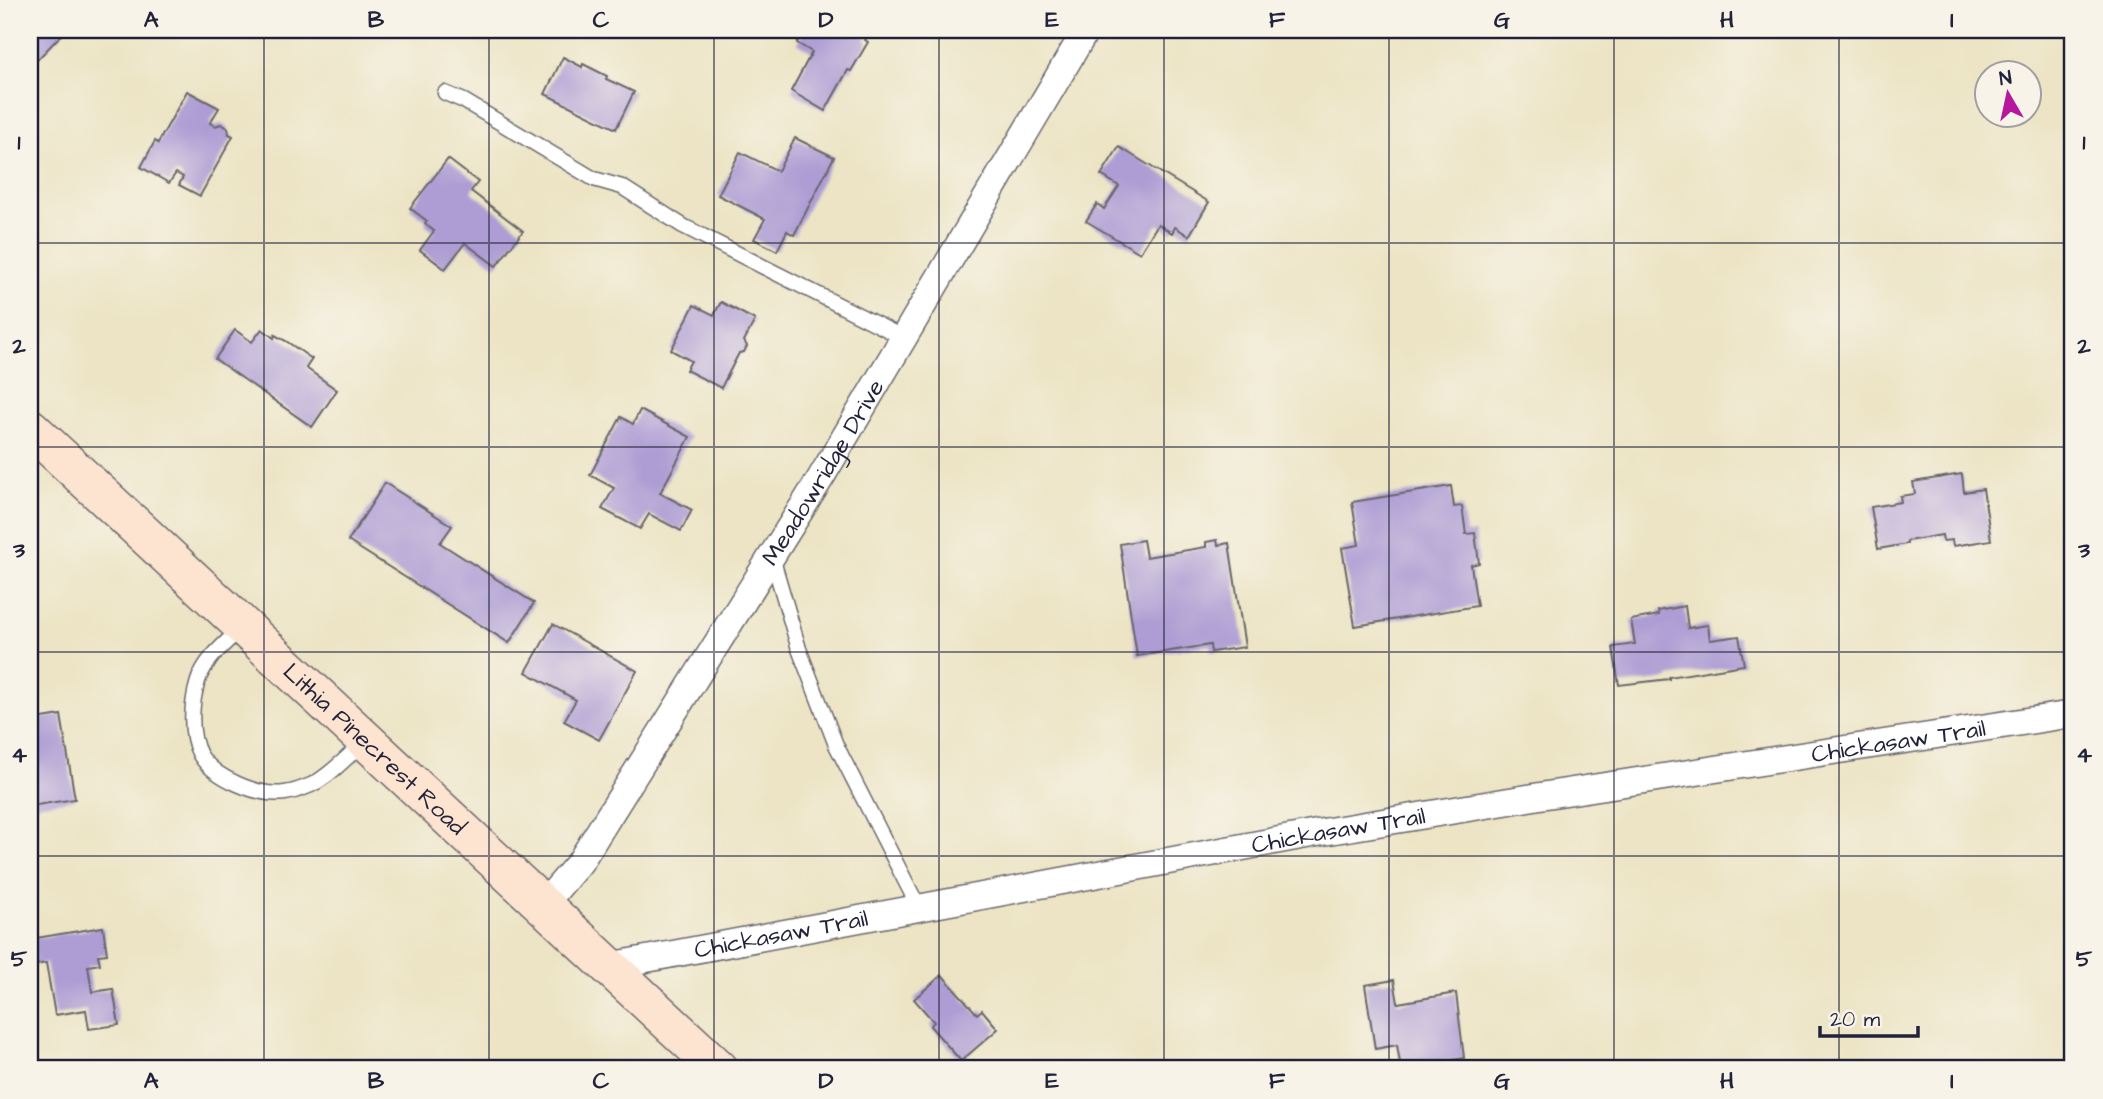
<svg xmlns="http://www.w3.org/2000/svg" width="2103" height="1099" font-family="'Architects Daughter',sans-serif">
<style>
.building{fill:#ad9dd4}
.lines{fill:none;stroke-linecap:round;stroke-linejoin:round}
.lane-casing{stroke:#69666b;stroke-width:17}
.street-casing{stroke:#69666b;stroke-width:29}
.secondary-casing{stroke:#69666b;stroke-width:41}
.lane{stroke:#fff;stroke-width:14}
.street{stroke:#fff;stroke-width:26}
.secondary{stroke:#fde4d1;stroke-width:38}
.grid{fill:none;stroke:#22223b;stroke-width:2;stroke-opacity:0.55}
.labels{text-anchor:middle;stroke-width:5;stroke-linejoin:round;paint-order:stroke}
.street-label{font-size:24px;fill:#22223b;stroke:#f7f3e8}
.neatline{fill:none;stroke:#22223b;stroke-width:2.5}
.grid-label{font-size:23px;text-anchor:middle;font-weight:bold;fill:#22223b}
</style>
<rect width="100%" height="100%" fill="#f7f3e8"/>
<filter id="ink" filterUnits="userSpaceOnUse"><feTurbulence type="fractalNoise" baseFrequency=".0143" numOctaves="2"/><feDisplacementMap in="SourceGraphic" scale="14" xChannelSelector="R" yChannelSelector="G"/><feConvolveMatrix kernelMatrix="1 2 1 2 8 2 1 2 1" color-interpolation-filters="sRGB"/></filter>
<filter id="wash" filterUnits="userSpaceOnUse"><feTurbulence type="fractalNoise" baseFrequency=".00686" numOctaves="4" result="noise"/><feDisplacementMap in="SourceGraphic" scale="28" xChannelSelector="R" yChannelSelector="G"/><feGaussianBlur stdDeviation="1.57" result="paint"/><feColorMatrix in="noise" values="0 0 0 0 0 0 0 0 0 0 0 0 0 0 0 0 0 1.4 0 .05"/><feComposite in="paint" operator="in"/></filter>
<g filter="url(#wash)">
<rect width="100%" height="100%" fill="#ece4c4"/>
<g id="blocks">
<g class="building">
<path d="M30 30H60L63 33 35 62 30 57Z"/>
<path d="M804 30H871L865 40 868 42 851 71 848 70 825 111 791 91 812 52 797 43Z"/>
<path d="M563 57 582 67 583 64 607 76 606 79 634 92 616 129 545 94Z"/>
<path d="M187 91 219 108 210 123 215 126 221 124 228 128 229 134 233 136 200 196 179 185 183 177 176 173 169 183 141 167 155 141 158 143Z"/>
<path d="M795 138 834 157 794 235 787 231 777 251 754 239 765 219 718 195 740 152 778 171Z"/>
<path d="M1119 147 1209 202 1189 236 1175 227 1172 233 1158 224 1140 253 1086 221 1097 204 1104 209 1119 186 1101 175Z"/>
<path d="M448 159 478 182 471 191 523 231 496 266 465 243 445 269 420 250 434 231 425 224 427 221 410 208Z"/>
<path d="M721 302 755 320 744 341 747 346 744 352 739 353 721 388 686 370 691 361 671 350 694 305 714 315Z"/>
<path d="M262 329 274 338 275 335 286 341 312 359 306 368 337 390 312 427 215 359 235 330 252 342Z"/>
<path d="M640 410 690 437 660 493 692 510 681 531 649 514 640 529 602 509 614 488 590 475 621 417 633 424Z"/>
<path d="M1962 474 1964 492 1983 489 1991 540 1953 546 1952 540 1943 541 1942 535 1907 541V544L1878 549 1871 507 1901 502 1900 496 1915 494 1913 482Z"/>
<path d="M385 483 452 526 440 543 534 603 509 643 348 541Z"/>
<path d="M1451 486 1454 507 1462 506 1466 534 1475 533 1479 563 1471 565 1477 606 1355 626 1342 548 1359 545 1352 502Z"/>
<path d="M1143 540 1146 557 1206 547V542L1217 540 1218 545 1229 543 1245 647 1211 652 1210 645 1137 656 1120 544Z"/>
<path d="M1685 606 1688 628 1708 625 1710 640 1739 636 1744 665 1669 677V679L1619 685 1613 647 1635 644 1631 620 1659 615 1658 611Z"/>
<path d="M553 624 637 671 599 740 564 721 576 700 526 672Z"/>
<path d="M61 715 75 799 30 806V720Z"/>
<path d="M103 927 107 954 98 955 100 964 88 966 92 992 113 989 119 1025 89 1029 86 1010 55 1015 46 963 30 966V939Z"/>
<path d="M942 975 977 1014 982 1010 998 1029 961 1061 930 1026 934 1022 914 999Z"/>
<path d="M1394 980 1398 1003 1456 993 1464 1058 1401 1069 1397 1045 1375 1049 1365 985Z"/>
<path d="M515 1062 516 1069H483L482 1067Z"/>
</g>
</g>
</g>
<g filter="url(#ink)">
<use href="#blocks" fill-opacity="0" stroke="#69666b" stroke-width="2"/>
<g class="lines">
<defs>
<g id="lane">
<path d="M445 93 464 101 594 179 622 187 683 226 904 338"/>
<path d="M772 557 799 649 836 745 919 908"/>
<path d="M242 627C226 643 205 659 198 681 191 703 189 734 200 755 214 778 259 797 285 793 293 792 304 788 311 785 329 777 350 754 365 741"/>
</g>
<g id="street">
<path id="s1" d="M543 905 580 862 820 479 1086 30"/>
<path id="s2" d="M609 966 1317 833 1540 796 2073 714"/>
</g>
<g id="secondary">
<path id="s3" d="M30 428 719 1069"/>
</g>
</defs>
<use href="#lane" class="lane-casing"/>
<use href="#street" class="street-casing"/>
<use href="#secondary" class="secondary-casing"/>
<use href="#lane" class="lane"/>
<use href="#street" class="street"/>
<use href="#secondary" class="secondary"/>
</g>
</g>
<path class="grid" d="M264 30V1069M489 30V1069M714 30V1069M939 30V1069M1164 30V1069M1389 30V1069M1614 30V1069M1839 30V1069M30 243H2073M30 447H2073M30 652H2073M30 856H2073"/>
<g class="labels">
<g class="street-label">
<text dy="8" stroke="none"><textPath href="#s1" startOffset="516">Meadowridge Drive</textPath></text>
<text dy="8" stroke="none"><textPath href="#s2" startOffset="1309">Chickasaw Trail</textPath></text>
<text dy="8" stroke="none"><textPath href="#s3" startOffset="471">Lithia Pinecrest Road</textPath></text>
<text dy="8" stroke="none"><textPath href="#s2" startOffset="742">Chickasaw Trail</textPath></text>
<text dy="8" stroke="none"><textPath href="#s2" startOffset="175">Chickasaw Trail</textPath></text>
</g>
</g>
<rect width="2103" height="1099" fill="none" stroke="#f7f3e8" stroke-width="77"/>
<g transform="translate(2008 94) rotate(351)"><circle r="33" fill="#f7f3e8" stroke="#a29fa3" stroke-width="2"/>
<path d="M0-5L12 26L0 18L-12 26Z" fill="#b5179e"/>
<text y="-10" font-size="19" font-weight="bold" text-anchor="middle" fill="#22223b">N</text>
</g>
<path d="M1820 1026v10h98v-10" fill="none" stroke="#22223b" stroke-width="3.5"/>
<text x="1830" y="1026" font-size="21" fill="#22223b" stroke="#f7f3e8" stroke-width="5" paint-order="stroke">20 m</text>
<rect x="38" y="38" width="2026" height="1022" class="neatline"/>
<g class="grid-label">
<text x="151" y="27">A</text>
<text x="376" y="27">B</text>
<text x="601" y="27">C</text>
<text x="826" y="27">D</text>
<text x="1052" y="27">E</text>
<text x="1277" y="27">F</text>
<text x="1502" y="27">G</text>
<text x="1727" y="27">H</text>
<text x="1952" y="27">I</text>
<text x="19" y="149">1</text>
<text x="2084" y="149">1</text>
<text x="19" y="353">2</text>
<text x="2084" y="353">2</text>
<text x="19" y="557">3</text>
<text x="2084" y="557">3</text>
<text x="19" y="762">4</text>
<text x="2084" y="762">4</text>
<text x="19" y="966">5</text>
<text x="2084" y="966">5</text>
<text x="151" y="1088">A</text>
<text x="376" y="1088">B</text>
<text x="601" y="1088">C</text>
<text x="826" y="1088">D</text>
<text x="1052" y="1088">E</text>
<text x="1277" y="1088">F</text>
<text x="1502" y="1088">G</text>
<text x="1727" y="1088">H</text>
<text x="1952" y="1088">I</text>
</g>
</svg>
